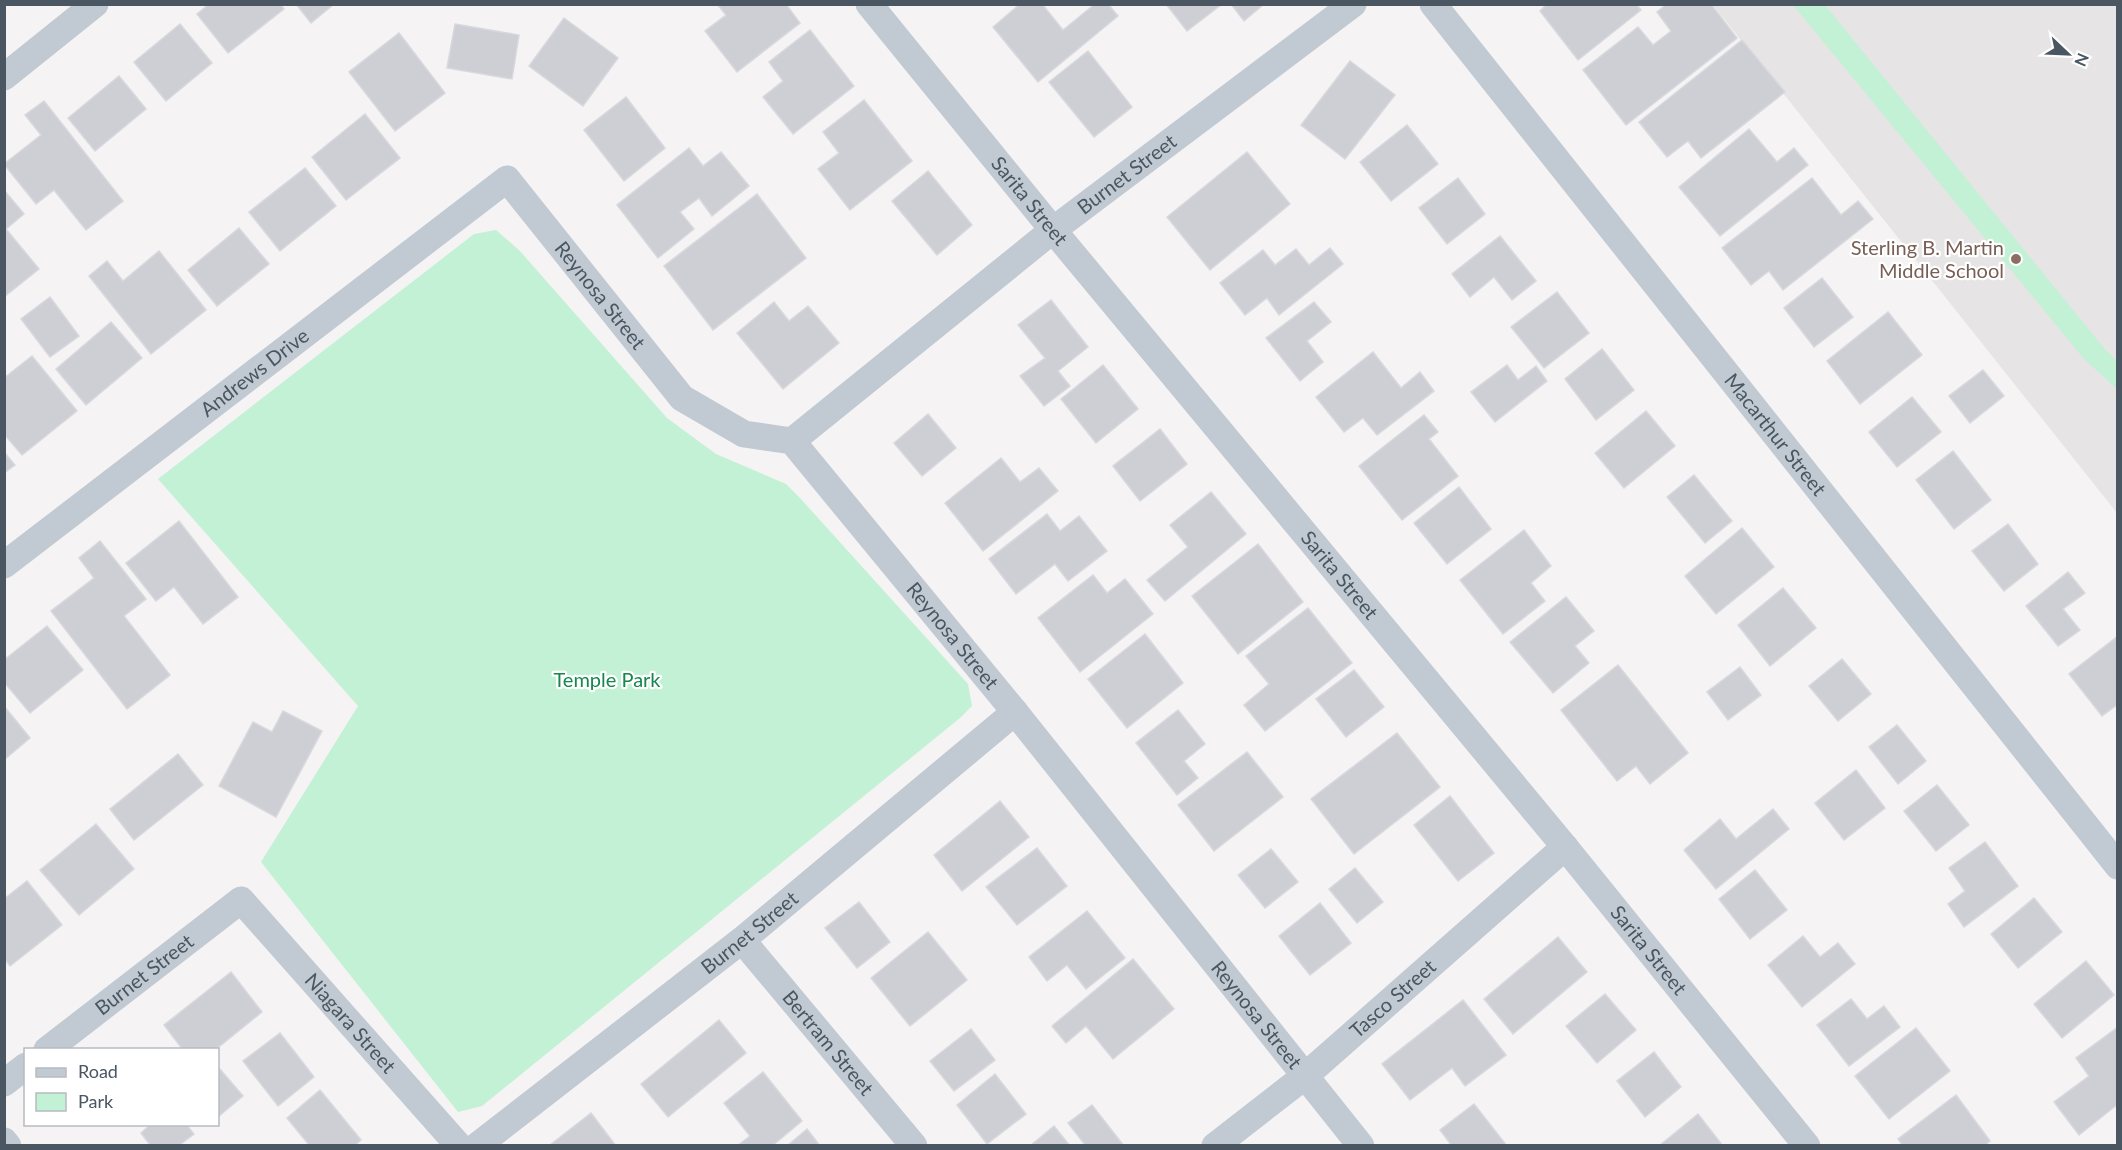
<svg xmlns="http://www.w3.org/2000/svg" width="2122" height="1150" font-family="Lato,sans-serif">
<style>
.education{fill:#e6e4e5}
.green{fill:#c3f1d5}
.building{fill:#cdcfd5;stroke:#d7d9de;stroke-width:1.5}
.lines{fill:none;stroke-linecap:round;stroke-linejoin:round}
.minor{stroke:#c1cad2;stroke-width:27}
.education-dot{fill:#8d6e63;stroke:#fff;stroke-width:2}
.labels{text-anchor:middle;stroke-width:4.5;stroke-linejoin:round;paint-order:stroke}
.street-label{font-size:20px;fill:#4a5661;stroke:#fff}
.education-label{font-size:20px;fill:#785e54;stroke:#fff;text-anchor:end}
.park-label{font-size:20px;fill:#17864f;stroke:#fff}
</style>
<rect width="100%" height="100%" fill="#f5f3f3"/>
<path class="education" d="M1713 5H2117V513Z"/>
<g class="green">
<path d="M1793 5H1825L2104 348 2117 361V389L2084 359Z"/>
<path d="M496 230 519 250 667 418 716 454 786 484 800 498 968 684 972 706 960 718 482 1106 458 1112 261 862 358 706 158 479 474 234Z"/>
</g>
<g class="building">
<path d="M209 4H280L284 9 228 53 197 14Z"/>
<path d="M296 4H334L311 23Z"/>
<path d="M717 4H786L800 23 737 72 705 31 726 15Z"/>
<path d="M1020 4H1042L1063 30 1095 4H1108L1118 16 1038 82 993 27Z"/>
<path d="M1166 4H1222L1187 31Z"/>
<path d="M1231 4H1264L1244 21Z"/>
<path d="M1547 4H1636L1641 10 1578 60 1540 11Z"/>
<path d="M1667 4H1711L1737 38 1626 125 1583 70 1638 27 1653 45 1671 31 1657 12Z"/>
<path d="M564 18 618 58 583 106 529 66Z"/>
<path d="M180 24 212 63 166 101 134 62Z"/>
<path d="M455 24 519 35 512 79 447 68Z"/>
<path d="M810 30 854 86 793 134 763 97 783 81 769 62Z"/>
<path d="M399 33 445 93 395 131 349 72Z"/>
<path d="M1742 40 1785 92 1701 158 1688 141 1667 157 1639 122Z"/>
<path d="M1088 51 1132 107 1094 137 1049 82Z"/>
<path d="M1350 61 1395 95 1345 159 1301 125Z"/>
<path d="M119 76 146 109 95 151 68 118Z"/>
<path d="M626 97 665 148 624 181 584 130Z"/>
<path d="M864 100 912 161 850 210 818 169 839 153 823 132Z"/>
<path d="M44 101 123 201 86 230 54 190 36 204 4 164 41 135 25 115Z"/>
<path d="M365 114 400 158 346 200 312 157Z"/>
<path d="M1407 125 1438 164 1391 201 1360 162Z"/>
<path d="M1749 129 1777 162 1794 148 1808 165 1720 236 1679 187Z"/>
<path d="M689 148 703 166 721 152 749 186 712 216 699 198 680 212 694 229 658 258 617 205Z"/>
<path d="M1247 152 1290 204 1210 270 1167 217Z"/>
<path d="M305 168 336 206 280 251 249 212Z"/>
<path d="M928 171 972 225 937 255 892 201Z"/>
<path d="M1458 178 1485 214 1447 244 1419 208Z"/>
<path d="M1812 178 1841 215 1858 201 1873 219 1783 290 1769 271 1751 285 1722 248Z"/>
<path d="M4 190 24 214 6 229 39 269 4 297Z"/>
<path d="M757 194 806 258 713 330 664 266Z"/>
<path d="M239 228 269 264 217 306 188 270Z"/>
<path d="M1500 236 1536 281 1512 300 1494 277 1470 297 1452 274Z"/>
<path d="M1330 248 1343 264 1279 315 1267 298 1245 315 1220 283 1263 250 1275 265 1296 249 1309 265Z"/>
<path d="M159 251 206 310 151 354 89 276 107 261 123 281Z"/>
<path d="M1822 278 1853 317 1814 347 1784 308Z"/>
<path d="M1557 292 1589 333 1544 368 1511 327Z"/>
<path d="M50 297 79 336 50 357 21 319Z"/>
<path d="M1051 300 1088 347 1058 371 1070 386 1044 406 1020 376 1045 358 1018 325Z"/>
<path d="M774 302 789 321 808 306 839 343 783 389 737 333Z"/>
<path d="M1314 302 1331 322 1307 341 1323 362 1300 381 1266 338Z"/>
<path d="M1888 312 1922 355 1860 404 1827 361Z"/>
<path d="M111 322 142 358 86 405 56 369Z"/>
<path d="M1602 349 1634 390 1596 420 1565 379Z"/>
<path d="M1373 352 1401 388 1420 372 1434 391 1377 435 1363 418 1344 432 1316 397Z"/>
<path d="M32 356 77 411 22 455 4 434V378Z"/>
<path d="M1103 365 1138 409 1096 443 1061 399Z"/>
<path d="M1507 365 1518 380 1536 366 1547 381 1495 422 1471 392Z"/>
<path d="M1983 370 2004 396 1970 423 1949 396Z"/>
<path d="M1912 397 1941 432 1897 467 1869 432Z"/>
<path d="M1646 411 1675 446 1624 488 1595 453Z"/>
<path d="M928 414 956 448 922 476 894 443Z"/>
<path d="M1424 415 1438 432 1429 439 1458 476 1402 520 1359 466Z"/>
<path d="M1160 429 1187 464 1140 501 1113 466Z"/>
<path d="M1953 451 1991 500 1954 529 1916 480Z"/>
<path d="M4 452 15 465 4 473Z"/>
<path d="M1001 458 1020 482 1039 468 1058 491 983 551 945 503Z"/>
<path d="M1694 475 1732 521 1705 543 1667 497Z"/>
<path d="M1459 487 1491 529 1447 564 1414 523Z"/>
<path d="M1211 492 1246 534 1165 601 1147 580 1188 547 1170 525Z"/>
<path d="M1047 514 1060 531 1079 516 1107 551 1068 581 1055 564 1016 594 989 559Z"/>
<path d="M179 521 238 597 203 624 174 587 156 601 126 563Z"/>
<path d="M2008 524 2038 564 2004 591 1972 551Z"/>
<path d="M1742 528 1774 567 1716 614 1685 576Z"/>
<path d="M1524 530 1551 566 1531 583 1545 601 1503 634 1460 580Z"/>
<path d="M100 541 146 599 124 616 170 675 127 709 51 611 94 578 79 558Z"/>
<path d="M1258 544 1303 602 1238 654 1192 596Z"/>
<path d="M2068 572 2085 593 2063 609 2080 630 2058 646 2026 606Z"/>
<path d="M1093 575 1107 593 1125 579 1153 614 1080 672 1038 618Z"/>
<path d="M1783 588 1816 628 1770 666 1738 625Z"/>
<path d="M1566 597 1594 631 1575 646 1589 663 1553 693 1510 642Z"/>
<path d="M1308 608 1352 663 1265 731 1244 705 1269 684 1246 656Z"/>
<path d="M47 626 83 670 30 713 4 682V660Z"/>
<path d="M1145 634 1183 683 1127 728 1088 679Z"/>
<path d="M2118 636V704L2102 716 2069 674Z"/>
<path d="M1842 659 1871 694 1838 721 1809 686Z"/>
<path d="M1618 665 1688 753 1650 784 1636 766 1617 781 1561 710Z"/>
<path d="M1740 667 1761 695 1728 720 1707 692Z"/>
<path d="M1354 670 1384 707 1346 737 1316 699Z"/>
<path d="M4 706 30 738 4 760Z"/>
<path d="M1178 710 1205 744 1184 761 1198 778 1177 795 1136 743Z"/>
<path d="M283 711 322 731 276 817 219 786 253 722 272 732Z"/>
<path d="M1897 725 1926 761 1898 784 1869 747Z"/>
<path d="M1397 733 1440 787 1354 854 1311 799Z"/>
<path d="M1247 752 1283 797 1214 851 1178 805Z"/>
<path d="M178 754 203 785 134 840 110 809Z"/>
<path d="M1856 770 1885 808 1844 840 1815 803Z"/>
<path d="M1937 785 1969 825 1936 851 1904 811Z"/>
<path d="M1450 796 1494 853 1458 881 1414 825Z"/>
<path d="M1000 801 1029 837 962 891 934 855Z"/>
<path d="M1773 809 1789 829 1716 889 1684 850 1720 819 1736 839Z"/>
<path d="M96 824 134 869 79 915 40 870Z"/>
<path d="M1985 842 2018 886 1964 927 1948 904 1965 891 1949 868Z"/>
<path d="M1037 848 1067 886 1017 925 986 887Z"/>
<path d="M1271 849 1298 882 1265 908 1238 875Z"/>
<path d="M1355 868 1383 902 1357 923 1329 889Z"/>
<path d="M1755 870 1787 910 1750 939 1719 899Z"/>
<path d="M27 881 62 925 10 966 4 958V899Z"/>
<path d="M2034 898 2062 932 2018 968 1991 934Z"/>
<path d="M859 902 890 942 857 968 825 928Z"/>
<path d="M1320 903 1351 943 1310 975 1279 936Z"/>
<path d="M1087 911 1125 958 1086 989 1067 965 1047 981 1029 957Z"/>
<path d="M928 932 967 980 910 1026 871 978Z"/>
<path d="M1803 936 1820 957 1838 943 1855 964 1802 1007 1768 965Z"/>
<path d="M1558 937 1587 972 1513 1034 1484 999Z"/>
<path d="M1133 959 1174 1009 1113 1059 1086 1026 1066 1043 1052 1026Z"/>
<path d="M2086 961 2114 995 2062 1038 2034 1004Z"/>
<path d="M231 972 262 1012 215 1050H183L164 1025Z"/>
<path d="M1605 994 1636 1030 1597 1063 1566 1026Z"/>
<path d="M1851 999 1867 1019 1884 1006 1900 1027 1849 1066 1817 1025Z"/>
<path d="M1463 1000 1506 1055 1465 1086 1452 1068 1410 1100 1382 1064Z"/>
<path d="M719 1020 746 1053 668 1117 641 1084Z"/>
<path d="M2118 1027V1104L2079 1135 2054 1102 2089 1076 2076 1058Z"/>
<path d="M1916 1028 1950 1071 1889 1119 1855 1076Z"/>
<path d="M971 1029 995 1060 954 1091 930 1061Z"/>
<path d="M280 1033 314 1077 278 1106 243 1061Z"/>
<path d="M1654 1052 1681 1087 1645 1117 1617 1081Z"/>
<path d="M219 1068 243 1096 218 1117V1069Z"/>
<path d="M763 1072 802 1121 772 1146H737L750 1136 724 1103Z"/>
<path d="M995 1074 1026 1114 987 1144 957 1105Z"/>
<path d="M320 1090 361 1140 354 1146H310L287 1118Z"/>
<path d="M1956 1095 1990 1141 1984 1146H1903L1898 1139Z"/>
<path d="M1474 1104 1507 1146H1452L1440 1130Z"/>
<path d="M1092 1105 1124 1146H1086L1068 1123Z"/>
<path d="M591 1113 616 1146 550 1145Z"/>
<path d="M1698 1114 1723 1146H1659Z"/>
<path d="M151 1124H186L194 1134 178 1146H151L141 1133Z"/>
<path d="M1054 1126 1070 1146H1030Z"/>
<path d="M807 1129 820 1146H787Z"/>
</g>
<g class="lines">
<g class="minor">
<path id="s1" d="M869 4 1053 230 1565 847 1807 1146"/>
<path id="s2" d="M1433 4 2118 866"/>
<path d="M4 77 95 4"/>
<path id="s3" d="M792 441 1053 230 1353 4"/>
<path id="s4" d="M4 565 507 179 682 398 744 434 792 441 1015 712 1361 1146"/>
<path id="s5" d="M742 940 914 1146"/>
<path id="s6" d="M47 1050 241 900 459 1146"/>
<path d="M4 1083 26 1066"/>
<path d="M4 1141 8 1146"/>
<path id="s7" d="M477 1146 742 940 1015 712"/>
<path id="s8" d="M1215 1146 1305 1076 1565 847"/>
</g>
</g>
<circle class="education-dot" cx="2016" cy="259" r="6"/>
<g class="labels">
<g class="street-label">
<text dy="7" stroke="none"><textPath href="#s3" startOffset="428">Burnet Street</textPath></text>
<text dy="7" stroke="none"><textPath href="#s1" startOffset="254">Sarita Street</textPath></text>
<text dy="7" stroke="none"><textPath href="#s4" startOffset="783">Reynosa Street</textPath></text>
<text dy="7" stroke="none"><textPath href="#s4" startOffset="316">Andrews Drive</textPath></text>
<text dy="7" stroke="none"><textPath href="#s2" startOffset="550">Macarthur Street</textPath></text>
<text dy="7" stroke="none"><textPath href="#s1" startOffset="740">Sarita Street</textPath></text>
<text dy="7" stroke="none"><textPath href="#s4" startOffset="1287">Reynosa Street</textPath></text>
<text dy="7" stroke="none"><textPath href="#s7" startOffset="346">Burnet Street</textPath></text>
<text dy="7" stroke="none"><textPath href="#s1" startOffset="1226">Sarita Street</textPath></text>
<text dy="7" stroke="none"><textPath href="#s6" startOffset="123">Burnet Street</textPath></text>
<text dy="7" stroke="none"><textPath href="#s8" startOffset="231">Tasco Street</textPath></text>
<text dy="7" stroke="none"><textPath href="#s4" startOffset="1773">Reynosa Street</textPath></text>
<text dy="7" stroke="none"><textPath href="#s6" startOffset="410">Niagara Street</textPath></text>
<text dy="7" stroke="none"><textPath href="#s5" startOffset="134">Bertram Street</textPath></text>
</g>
<g class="education-label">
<text x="2004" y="255">Sterling B. Martin<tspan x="2004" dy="23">Middle School</tspan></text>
</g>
<g class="park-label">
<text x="607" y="687">Temple Park</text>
</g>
</g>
<rect width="2122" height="1150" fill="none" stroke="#4a5661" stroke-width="12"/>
<rect x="24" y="1048" width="195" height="78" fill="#ffffff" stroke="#b7bbc0" stroke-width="1.5"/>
<rect x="36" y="1068" width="30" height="9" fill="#c1cad2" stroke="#b7bbc0" stroke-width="1.5"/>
<text x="78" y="1078" font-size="18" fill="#4a5661">Road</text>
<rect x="36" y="1093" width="30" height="18" fill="#c3f1d5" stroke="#b7bbc0" stroke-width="1.5"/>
<text x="78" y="1108" font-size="18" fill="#4a5661">Park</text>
<g transform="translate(2068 54) rotate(113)" stroke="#ffffff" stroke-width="4.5" paint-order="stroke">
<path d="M0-4.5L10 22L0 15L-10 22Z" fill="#4a5661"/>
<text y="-9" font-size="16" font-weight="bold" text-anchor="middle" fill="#4a5661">N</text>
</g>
</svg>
